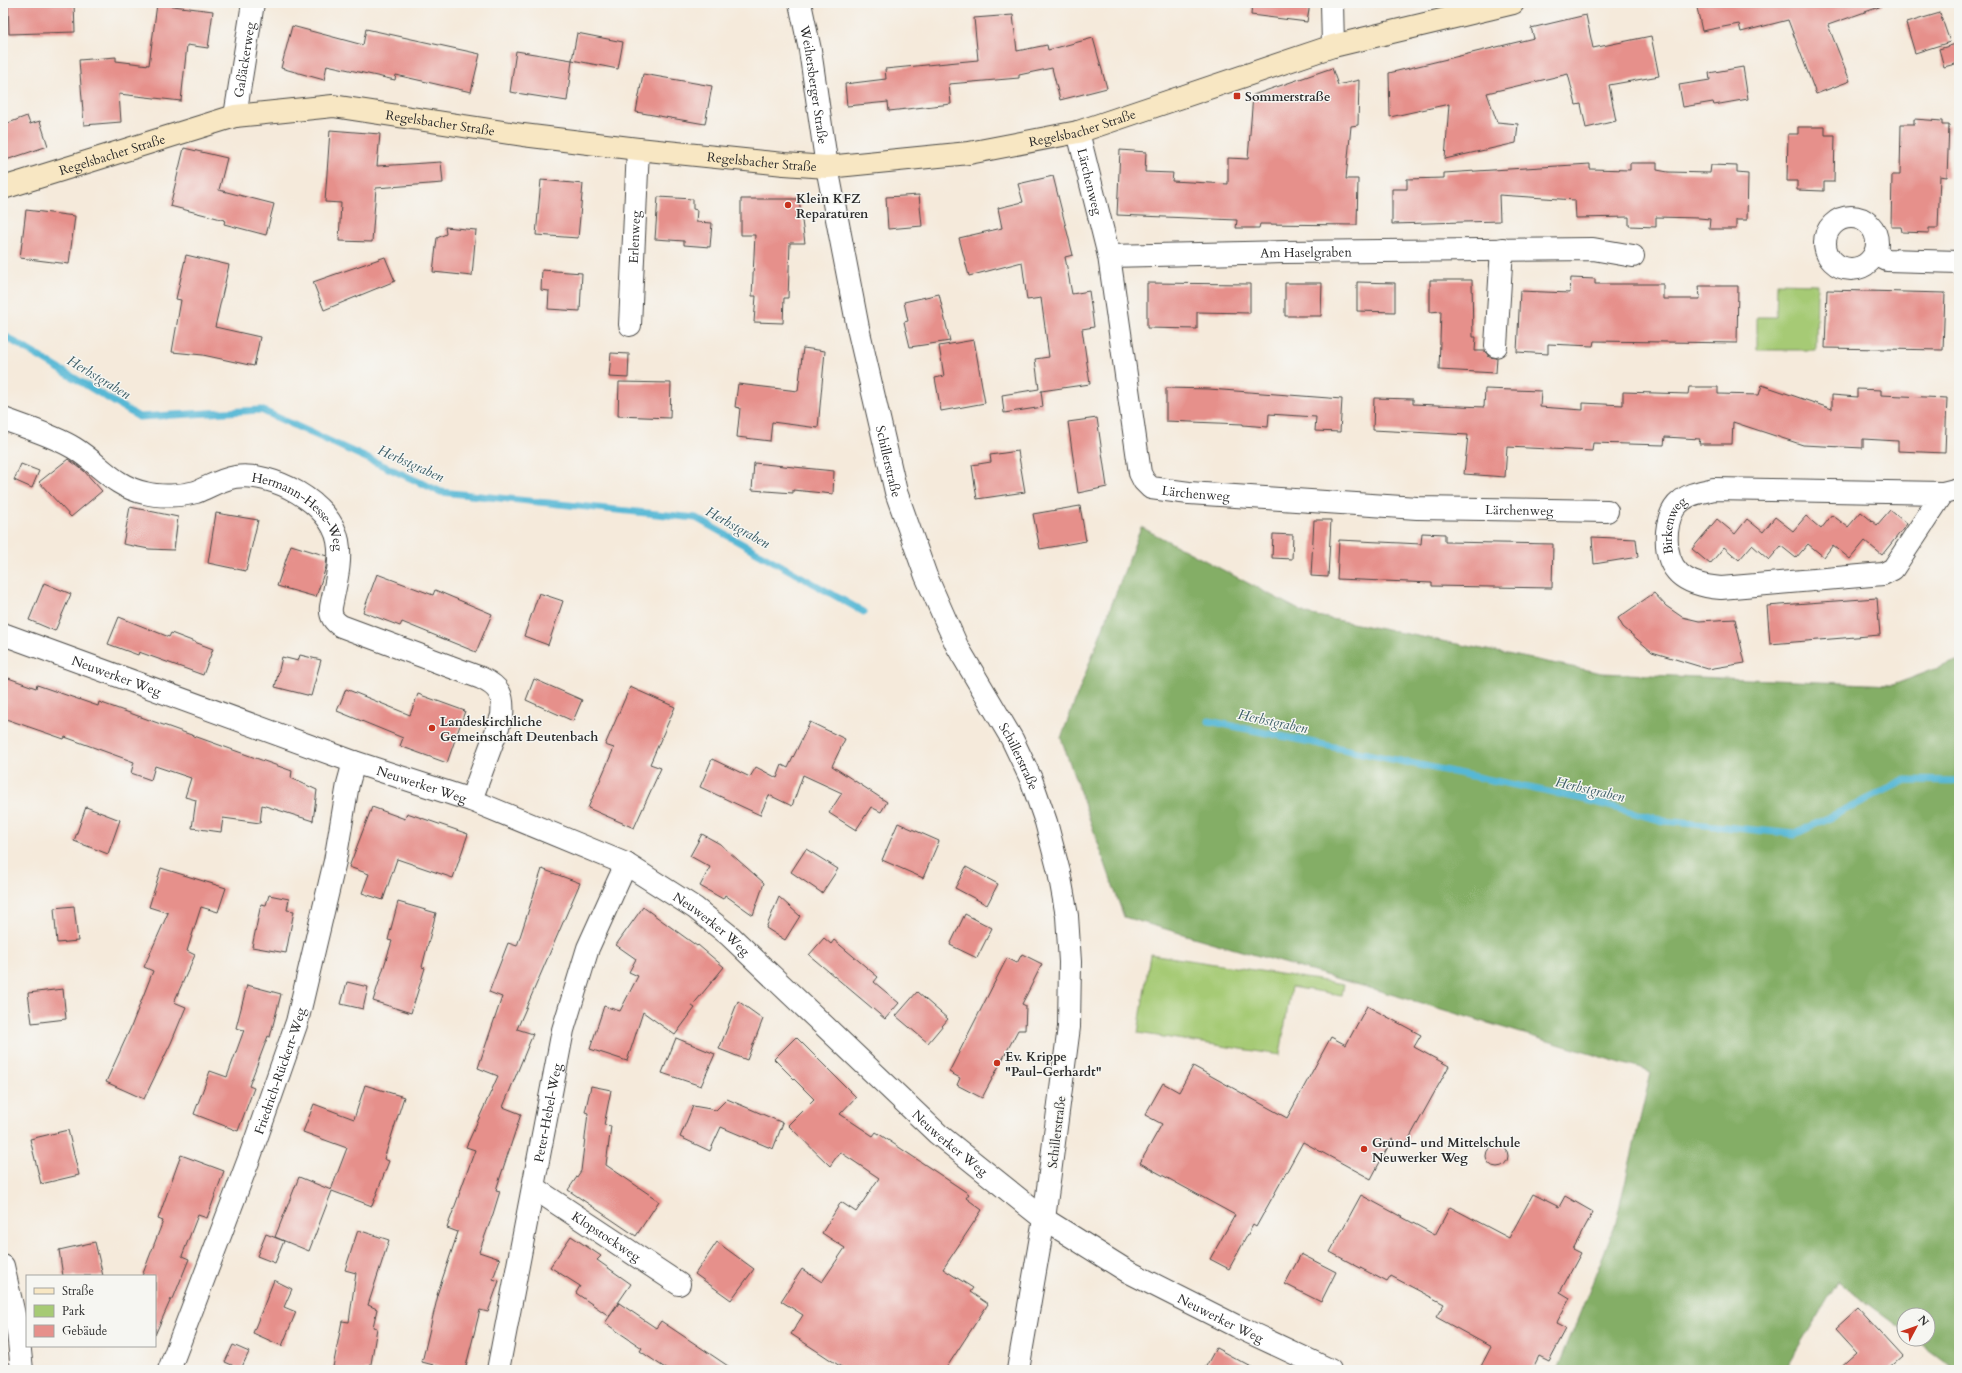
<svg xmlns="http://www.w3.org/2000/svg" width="1962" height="1373" font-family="Cardo,serif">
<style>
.green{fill:#a6ca74;stroke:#687a50}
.forest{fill:#84ae66;stroke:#586c48}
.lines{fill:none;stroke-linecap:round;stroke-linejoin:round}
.stream{stroke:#56b8d5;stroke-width:7}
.building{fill:#e6908b}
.street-casing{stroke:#494845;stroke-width:24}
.secondary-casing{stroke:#494845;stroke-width:24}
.street{stroke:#fff;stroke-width:22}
.secondary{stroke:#f8e7c3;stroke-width:22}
.poi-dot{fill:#c8321e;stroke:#f6f6f2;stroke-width:1.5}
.labels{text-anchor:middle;stroke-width:3;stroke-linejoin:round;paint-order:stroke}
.street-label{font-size:13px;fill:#2b2b2b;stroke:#f6f6f2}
.poi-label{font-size:13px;font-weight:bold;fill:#2b2b2b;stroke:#f6f6f2;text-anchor:start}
.water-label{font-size:14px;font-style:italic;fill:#3a5c66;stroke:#f6f6f2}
</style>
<rect width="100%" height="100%" fill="#f6f6f2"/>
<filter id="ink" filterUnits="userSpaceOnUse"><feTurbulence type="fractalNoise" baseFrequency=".025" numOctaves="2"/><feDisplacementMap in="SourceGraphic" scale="8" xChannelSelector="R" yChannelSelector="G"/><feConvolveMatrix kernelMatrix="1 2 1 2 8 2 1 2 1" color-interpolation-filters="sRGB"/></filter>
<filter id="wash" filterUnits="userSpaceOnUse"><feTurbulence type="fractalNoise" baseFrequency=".012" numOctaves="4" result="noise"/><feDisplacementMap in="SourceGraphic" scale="16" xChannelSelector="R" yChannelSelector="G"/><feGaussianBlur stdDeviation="0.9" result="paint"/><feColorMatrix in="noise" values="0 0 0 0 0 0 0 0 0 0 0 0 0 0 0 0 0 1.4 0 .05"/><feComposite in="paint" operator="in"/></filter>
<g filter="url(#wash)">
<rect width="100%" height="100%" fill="#f5eadb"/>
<g class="green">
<path d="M1777 283 1817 284 1816 350H1757V317H1776Z"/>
<path d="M1150 954 1344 984 1342 995 1291 987 1280 1055 1138 1033Z"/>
</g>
<path class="forest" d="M1141 527 1307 614 1602 673 1893 685 1959 660V1370H1956L1914 1339H1928V1315H1904V1331L1838 1282 1785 1370H1557L1615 1226 1651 1072 1411 1000 1124 917 1061 738Z"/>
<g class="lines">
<g class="stream">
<path d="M3 335 139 417 261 410 441 492 696 518 864 612"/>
<path d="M1209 721 1587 800 1664 821 1795 834 1906 780 1959 781"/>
</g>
</g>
<g id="blocks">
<g class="building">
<path d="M8 3H74L75 32 9 34Z"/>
<path d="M1252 3H1310L1307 22 1251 15Z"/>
<path d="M1696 3H1882V6L1828 25 1850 81 1816 94 1788 20 1741 32 1739 24 1702 31Z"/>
<path d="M157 4 213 11 208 48 187 45 181 101 119 94 121 122 84 125 79 60 116 57V61L149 65Z"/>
<path d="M1940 13 1950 42 1915 53 1906 23Z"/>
<path d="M1013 15 1017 51 1047 45 1048 50 1093 38 1107 88 1060 100 1052 68 1019 75V78L949 84 951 104 889 111 888 102 847 106 845 84 886 79 885 69 978 60 974 18Z"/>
<path d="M1586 15 1593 48 1651 36 1659 76 1609 85 1616 121 1586 128 1581 104 1576 105 1568 74 1487 93 1497 122 1518 124 1516 143 1445 159 1449 104 1390 117 1389 73 1534 38 1531 28Z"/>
<path d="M292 26 363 45 366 29 480 54 471 92 396 75 395 80 327 65 324 80 281 68Z"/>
<path d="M577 33 623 42 618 69 572 60Z"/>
<path d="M1959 43V63L1944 67 1939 49Z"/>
<path d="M516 51 572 60 567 101 510 92Z"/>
<path d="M1743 67 1748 99 1714 105 1713 102 1683 107 1679 85 1710 80 1709 73Z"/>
<path d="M1332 68 1338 85 1359 80 1358 125 1351 126 1346 179H1358L1357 225 1260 224 1259 228H1236L1237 220 1117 215 1120 150 1146 152 1145 172 1173 173 1172 181 1228 184V158L1248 159 1253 95Z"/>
<path d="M643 74 712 86 705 124 636 112Z"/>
<path d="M27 116 30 124 40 121 48 146 3 161V125Z"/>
<path d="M1914 119 1942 121V125H1949L1947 177 1940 176 1938 228H1929V233L1902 232 1901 227H1891L1892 175H1900L1901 124H1914Z"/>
<path d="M1798 127H1825V135H1835L1834 182H1824V191L1797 190V181H1787L1788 134H1798Z"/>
<path d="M330 130 380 134 377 166 441 162 443 183 376 188 372 242 339 241 341 203 325 202Z"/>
<path d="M184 148 227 158 219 190 274 204 266 235 224 224 225 220 170 206Z"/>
<path d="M1630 163H1657V170L1668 172 1710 173 1711 165 1737 166V173L1748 174 1747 220H1736V229H1709L1710 219 1699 218 1656 217V227L1629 226V217L1576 218 1575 200 1499 195 1500 221 1392 224V189H1407V179L1444 178V173L1590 164V169L1630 170Z"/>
<path d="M1053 176 1073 255 1065 257 1072 294 1089 291 1094 327 1082 329 1090 384 1041 391 1043 407 1004 413 1002 395 1039 389 1035 359 1049 357 1041 298 1027 300 1022 262 969 276 959 238 1002 228 998 208 1023 202 1018 184Z"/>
<path d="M541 180 583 184 578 238 536 235Z"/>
<path d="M919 195 922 226 888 229 886 197Z"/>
<path d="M658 197 693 199V209L697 210 696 222 712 223 710 247 684 245V241L655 239Z"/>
<path d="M741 199H799L805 243H790L788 298H784L783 323 754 322 756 296H752L755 235H741Z"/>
<path d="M26 210 75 216 69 264 20 258Z"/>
<path d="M445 227 476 230 472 276 433 272 437 238 446 234Z"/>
<path d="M186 255 229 265 215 327 260 337 254 366 203 355 172 352 181 300 176 299Z"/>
<path d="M385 257 395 281 324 310 313 282Z"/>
<path d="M542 270 582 273 580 311 548 309 549 291 541 290Z"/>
<path d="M1571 278 1595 279V284H1663V299H1700L1699 286H1738L1737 343 1594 341 1593 346 1548 344V354L1517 352 1520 291 1570 293Z"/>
<path d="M1430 280H1472L1473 337H1476L1475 351H1485L1489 357 1497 358 1496 373 1439 370 1441 311 1430 312Z"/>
<path d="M1357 282 1395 283V312L1357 311Z"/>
<path d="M1147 283 1250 284V313L1197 312V329L1147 328Z"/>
<path d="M1285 283H1322L1321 316H1285Z"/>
<path d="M1827 290 1945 293 1943 350 1825 348Z"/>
<path d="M939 294 950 341 910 347 904 322 908 321 904 302Z"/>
<path d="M974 340 985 403 941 411 935 378 944 376 939 346Z"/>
<path d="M803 348 825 351 818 428 772 422 770 441 737 437 740 408 735 407 738 384 798 391Z"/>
<path d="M611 353 629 354 628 378 609 377Z"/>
<path d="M619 382 671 383 670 418 618 416Z"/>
<path d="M1762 385 1832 409V395L1857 397V389L1881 390V395L1947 398 1945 453 1898 451V441L1863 439V448L1803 445 1733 422 1732 444H1699L1700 439 1665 437 1664 445 1593 443 1592 451 1507 447 1505 477 1464 474 1468 435 1373 430 1374 398 1413 399V404L1484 407 1485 389 1541 391 1540 407 1583 410V403L1623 405V392L1688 394 1689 387H1718V394L1759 395Z"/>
<path d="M1166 388 1209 389 1342 399 1340 432 1315 431 1316 417 1269 414 1268 427 1243 425V424L1166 421Z"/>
<path d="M1097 418 1107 487 1078 493 1068 422Z"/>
<path d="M1018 451 1025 492 977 499 972 465 991 462 990 455Z"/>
<path d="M68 459 84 471 102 491 71 517 39 482Z"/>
<path d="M754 463 834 471 833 494 793 490V493L752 490Z"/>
<path d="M21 464 39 471 32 488 14 480Z"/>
<path d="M1080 506 1086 541 1040 549 1033 514Z"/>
<path d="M130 507 178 517 174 550 149 549 123 544Z"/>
<path d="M1890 510 1907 524 1882 555 1865 541 1850 559 1833 545 1824 557 1808 544 1796 558 1781 546 1769 560 1752 545 1739 560 1724 547 1710 564 1692 549 1717 519 1735 534 1747 519 1763 532 1775 517 1793 531 1806 516 1821 529 1832 515 1848 527 1861 512 1877 525Z"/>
<path d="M216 513 258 520 246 571 208 563Z"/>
<path d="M1314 520H1331L1328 577 1311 576Z"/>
<path d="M1422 533 1445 534V542L1553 544 1552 588 1432 586V583L1337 579 1339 540 1421 544Z"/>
<path d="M1273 534 1293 535 1292 559 1272 558Z"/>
<path d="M1592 537 1636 539 1638 557 1594 564Z"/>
<path d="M291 545 327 556 326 567 316 597 277 586Z"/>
<path d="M377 574 433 595 435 590 492 614 476 652 402 622 400 626 363 612Z"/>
<path d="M44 583 71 594 55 631 29 620Z"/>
<path d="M539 593 563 601 548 645 524 636Z"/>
<path d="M1654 593 1666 606 1682 617 1699 621 1735 619 1745 663 1708 669 1652 652 1623 627 1618 618Z"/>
<path d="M1877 598 1880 635 1770 644 1767 606Z"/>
<path d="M119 617 169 637 171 633 213 649 203 675 139 652 138 655 108 644Z"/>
<path d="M300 655 321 660 311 696 275 687 282 657 298 661Z"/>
<path d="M3 676 36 688 37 685 98 706 99 702 292 771 291 778 317 790 313 821 262 805 260 823 223 818 221 832 192 828 196 800 185 797 191 778 155 766 151 780 131 773 134 762 65 737 64 739 3 718Z"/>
<path d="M534 679 582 700 573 721 526 700Z"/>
<path d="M630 687 675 707 650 764 661 768 634 828 588 808 614 748 605 745Z"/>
<path d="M346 689 410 715 418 694 465 711 447 763 400 746 403 738 337 711Z"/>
<path d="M810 722 845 739 832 766 887 802 881 812 871 807 856 830 829 813 842 793 803 775 792 806 769 795 760 815 700 787 712 759 750 777 756 767 777 778 782 765 788 768Z"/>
<path d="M86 807 120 820 108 854 74 841Z"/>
<path d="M372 807 405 819 407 813 468 834 453 878 397 859 383 900 362 893 369 874 349 867Z"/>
<path d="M898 823 939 841 923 878 882 860Z"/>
<path d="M702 834 720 844 764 883 753 915 725 895 723 899 700 886 710 867 690 856Z"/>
<path d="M806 849 838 869 822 893 791 872Z"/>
<path d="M966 867 998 884 987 905 955 888Z"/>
<path d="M161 868 226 888 218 912 201 907 187 951 195 955 174 1002 186 1007 171 1043 144 1099 106 1082 131 1027 153 971 144 967 168 913 149 907Z"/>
<path d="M542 869 580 883 517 1029 533 1034 503 1107 521 1114 496 1190 500 1191 493 1214 479 1252 500 1259 493 1279 499 1281 488 1312 480 1310 465 1370H452L422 1362 438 1295H437L458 1232 447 1228 475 1150 466 1147 498 1076 478 1068 502 997 489 992 508 943 517 946Z"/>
<path d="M269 895 289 899 287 910 294 911 286 953 252 947 261 904 266 905Z"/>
<path d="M779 897 800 916 785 940 766 928Z"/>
<path d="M398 902 436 913 422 967 425 968 411 1013 373 1001 392 941 388 940Z"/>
<path d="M74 906 78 941 57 943 54 908Z"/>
<path d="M643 907 697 946 698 945 724 967 692 1006 695 1008 675 1035 643 1012 627 1061 590 1049 604 1006 620 1011 638 976 629 972 636 959 616 945Z"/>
<path d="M965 914 992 928 977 958 950 945Z"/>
<path d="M824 938 831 944 834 940 878 977 874 982 899 1003 885 1019 809 955Z"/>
<path d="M1022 954 1042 964 1022 1004 1026 1006 1025 1030H1018L982 1098 957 1085 960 1078 949 1072 1007 958 1017 963Z"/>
<path d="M347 982 368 987 363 1009 341 1004Z"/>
<path d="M247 985 281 994 270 1037 268 1036 249 1086 254 1088 238 1131 194 1114 210 1071 227 1077 244 1030 236 1028Z"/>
<path d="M63 989 66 1019 32 1023 28 993Z"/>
<path d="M917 992 948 1019 928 1043 896 1016Z"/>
<path d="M738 1001 763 1019 747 1060 719 1049Z"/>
<path d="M1367 1006 1421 1035 1414 1047 1449 1066 1405 1146 1392 1139 1371 1179 1303 1142 1256 1227 1253 1225 1229 1269 1210 1259 1235 1215 1140 1163 1162 1124 1145 1115 1163 1083 1179 1092 1193 1066 1287 1118 1331 1037 1346 1045Z"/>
<path d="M796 1037 856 1097 840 1114 873 1136 876 1132 969 1194 966 1198 982 1210 943 1269 973 1288 970 1292 988 1304 945 1370H846L791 1334 803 1315 781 1301 802 1269 822 1282 845 1248 822 1233 841 1202 856 1212 879 1178 840 1152 830 1166 788 1125 814 1099 774 1059Z"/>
<path d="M676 1038 715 1054 701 1086 662 1073Z"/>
<path d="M365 1085 404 1097 384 1159 389 1161 372 1206 332 1191 309 1251 275 1237 299 1177 331 1190 347 1148 303 1132 314 1104 354 1119Z"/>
<path d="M591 1086 611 1090 604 1125 611 1126 606 1165 659 1201 636 1236 568 1190 581 1171 588 1113 585 1112Z"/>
<path d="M727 1099 783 1123 773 1149 721 1127 710 1151 680 1137 693 1106 716 1110Z"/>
<path d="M68 1130 79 1175 41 1184 30 1139Z"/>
<circle cx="1497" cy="1156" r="11"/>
<path d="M181 1155 224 1171 207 1218 198 1215 182 1256 189 1259 173 1299H171L155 1335V1276H142L163 1221 158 1219Z"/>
<path d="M1533 1194 1559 1207 1565 1196 1593 1212 1573 1249 1581 1253 1560 1292 1570 1298 1556 1324 1566 1329 1549 1361 1539 1356 1532 1370H1479L1491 1347 1436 1317 1444 1304 1391 1276 1387 1282 1330 1252 1361 1195 1435 1235 1450 1207 1509 1238Z"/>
<path d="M358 1230 389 1240 368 1305 377 1309 373 1327 377 1328 370 1370H350L333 1367 342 1321 349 1322 356 1273 345 1270Z"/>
<path d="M266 1234 284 1241 275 1263 257 1256Z"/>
<path d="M571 1236 601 1256 597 1260 631 1284 609 1316 576 1293 580 1286 550 1267Z"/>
<path d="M95 1242 103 1276H63L59 1250Z"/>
<path d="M717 1242 754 1269 731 1300 695 1274Z"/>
<path d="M1301 1254 1336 1272 1321 1302 1285 1284Z"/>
<path d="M274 1280 292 1289 284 1307 296 1312 282 1346 253 1333Z"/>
<path d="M619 1303 656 1328 661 1321 734 1370H668L640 1351 642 1348 605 1323Z"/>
<path d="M1858 1308 1903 1357 1888 1370H1838L1857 1353 1835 1329Z"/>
<path d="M233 1345 249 1352 241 1369 225 1362Z"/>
<path d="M1216 1348 1257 1370H1204Z"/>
</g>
</g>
</g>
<g filter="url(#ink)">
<use href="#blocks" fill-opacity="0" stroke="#494845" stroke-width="1"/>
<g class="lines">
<defs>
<g id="street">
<path id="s1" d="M800 3 810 50 827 167 858 328 896 492 926 576 957 646 1012 739 1031 779 1046 822 1059 872 1067 916 1070 962 1069 1027 1044 1219 1018 1370"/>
<path d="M1332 3 1333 46"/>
<path id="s2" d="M235 116 253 3"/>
<path id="s3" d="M1078 132 1109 256 1140 473 1144 481 1151 488 1189 493 1417 508 1607 511"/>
<circle cx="1851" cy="243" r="26"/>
<path d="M1875 254 1887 260 1959 262"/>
<path id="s4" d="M1109 256 1284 252 1593 249 1633 256"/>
<path id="s5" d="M630 325 638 149"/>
<path d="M1496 346 1502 249"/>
<path id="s6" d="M4 419C27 428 53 435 74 448 100 464 113 486 145 493 160 497 181 496 196 492 209 487 222 479 235 477 272 471 331 503 338 541 342 563 335 585 331 607 330 616 333 621 341 626L481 678C500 687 504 695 502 716L471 800"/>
<path id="s7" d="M1943 493 1893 569 1883 574 1721 588C1685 585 1664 572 1667 532 1668 522 1671 509 1680 502 1689 493 1702 492 1714 489L1943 493 1959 489"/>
<path id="s8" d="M3 634 354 762 471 800 626 864 695 908 730 936 938 1134 1044 1219 1127 1271 1236 1326 1330 1370"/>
<path id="s9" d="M534 1188 679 1284"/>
<path d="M3 1266 18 1332 22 1370"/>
<path id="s10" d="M169 1370 249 1159 297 1022 335 861 348 784 354 762"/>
<path id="s11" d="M498 1370 563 1030 588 948 626 864"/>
</g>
<g id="secondary">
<path id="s12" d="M3 188 235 116 333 106 523 135 638 149 784 164 827 167 969 153 1078 132 1333 46 1513 3"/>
</g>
</defs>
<use href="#street" class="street-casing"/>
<use href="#secondary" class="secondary-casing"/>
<use href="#street" class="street"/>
<use href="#secondary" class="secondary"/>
</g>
</g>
<g class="poi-dot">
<rect x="1233" y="92" width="8" height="8" rx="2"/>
<circle cx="788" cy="205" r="4"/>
<circle cx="432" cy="728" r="4"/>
<circle cx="997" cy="1063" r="4"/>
<circle cx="1364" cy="1149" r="4"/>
</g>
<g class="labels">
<g class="street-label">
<text dy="5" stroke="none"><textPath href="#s2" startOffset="57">Gaßäckerweg</textPath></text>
<text dy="5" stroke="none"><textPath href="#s1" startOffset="83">Weihersberger Straße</textPath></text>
<text dy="5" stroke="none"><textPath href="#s12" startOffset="450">Regelsbacher Straße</textPath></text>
<text dy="5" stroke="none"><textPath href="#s12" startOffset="1098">Regelsbacher Straße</textPath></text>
<text dy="5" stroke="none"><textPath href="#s12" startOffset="114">Regelsbacher Straße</textPath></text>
<text dy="5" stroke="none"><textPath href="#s12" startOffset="774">Regelsbacher Straße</textPath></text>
<text dy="5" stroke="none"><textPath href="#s3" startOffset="51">Lärchenweg</textPath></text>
<text dy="5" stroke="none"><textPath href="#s5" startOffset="88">Erlenweg</textPath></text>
<text dy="5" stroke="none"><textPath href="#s4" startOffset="197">Am Haselgraben</textPath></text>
<text dy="5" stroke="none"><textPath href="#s1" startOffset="467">Schillerstraße</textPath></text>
<text dy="5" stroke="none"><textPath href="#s3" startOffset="411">Lärchenweg</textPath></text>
<text dy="5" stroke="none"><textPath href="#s3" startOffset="735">Lärchenweg</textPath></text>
<text dy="5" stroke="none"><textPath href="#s6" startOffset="333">Hermann-Hesse-Weg</textPath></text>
<text dy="5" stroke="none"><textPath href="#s7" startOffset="363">Birkenweg</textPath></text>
<text dy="5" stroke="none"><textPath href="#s8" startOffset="121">Neuwerker Weg</textPath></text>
<text dy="5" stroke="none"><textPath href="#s1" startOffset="791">Schillerstraße</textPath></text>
<text dy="5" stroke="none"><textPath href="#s8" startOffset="445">Neuwerker Weg</textPath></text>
<text dy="5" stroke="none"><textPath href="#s8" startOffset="769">Neuwerker Weg</textPath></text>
<text dy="5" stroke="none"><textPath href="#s10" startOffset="319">Friedrich-Rückert-Weg</textPath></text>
<text dy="5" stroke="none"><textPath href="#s11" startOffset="262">Peter-Hebel-Weg</textPath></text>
<text transform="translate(1056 1132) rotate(-83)" y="5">Schillerstraße</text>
<text dy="5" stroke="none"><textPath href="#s8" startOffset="1093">Neuwerker Weg</textPath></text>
<text dy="5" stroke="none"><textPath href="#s9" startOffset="87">Klopstockweg</textPath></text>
<text dy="5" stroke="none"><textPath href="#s8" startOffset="1417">Neuwerker Weg</textPath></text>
</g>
<g class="poi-label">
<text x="1245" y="101">Sommerstraße</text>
<text x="796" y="203">Klein KFZ<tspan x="796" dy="15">Reparaturen</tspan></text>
<text x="440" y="726">Landeskirchliche<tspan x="440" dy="15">Gemeinschaft Deutenbach</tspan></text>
<text x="1005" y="1061">Ev. Krippe<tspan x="1005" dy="15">"Paul-Gerhardt"</tspan></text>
<text x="1372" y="1147">Grund- und Mittelschule<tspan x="1372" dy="15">Neuwerker Weg</tspan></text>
</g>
<g class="water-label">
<text transform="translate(99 377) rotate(31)" y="5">Herbstgraben</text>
<text transform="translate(411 463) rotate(24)" y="5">Herbstgraben</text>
<text transform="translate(738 527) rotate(29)" y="5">Herbstgraben</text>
<text transform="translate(1273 721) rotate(12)" y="5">Herbstgraben</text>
<text transform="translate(1590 789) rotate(13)" y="5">Herbstgraben</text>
</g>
</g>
<rect width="1962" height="1373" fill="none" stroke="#f6f6f2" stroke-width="16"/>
<rect x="26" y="1275" width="130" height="72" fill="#f6f6f2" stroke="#a5a5a2"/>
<rect x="34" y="1288" width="20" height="6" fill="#f8e7c3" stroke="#a5a5a2"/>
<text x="62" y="1295" font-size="12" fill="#2b2b2b">Straße</text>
<rect x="34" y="1305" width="20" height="12" fill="#a6ca74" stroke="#a5a5a2"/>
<text x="62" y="1315" font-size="12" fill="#2b2b2b">Park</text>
<rect x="34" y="1325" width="20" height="12" fill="#e6908b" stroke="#a5a5a2"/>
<text x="62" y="1335" font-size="12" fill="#2b2b2b">Gebäude</text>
<g transform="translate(1916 1327) rotate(49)"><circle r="19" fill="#f6f6f2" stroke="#a5a5a2"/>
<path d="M0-3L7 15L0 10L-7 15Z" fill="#c8321e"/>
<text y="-6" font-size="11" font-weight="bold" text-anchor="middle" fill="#2b2b2b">N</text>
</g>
</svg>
